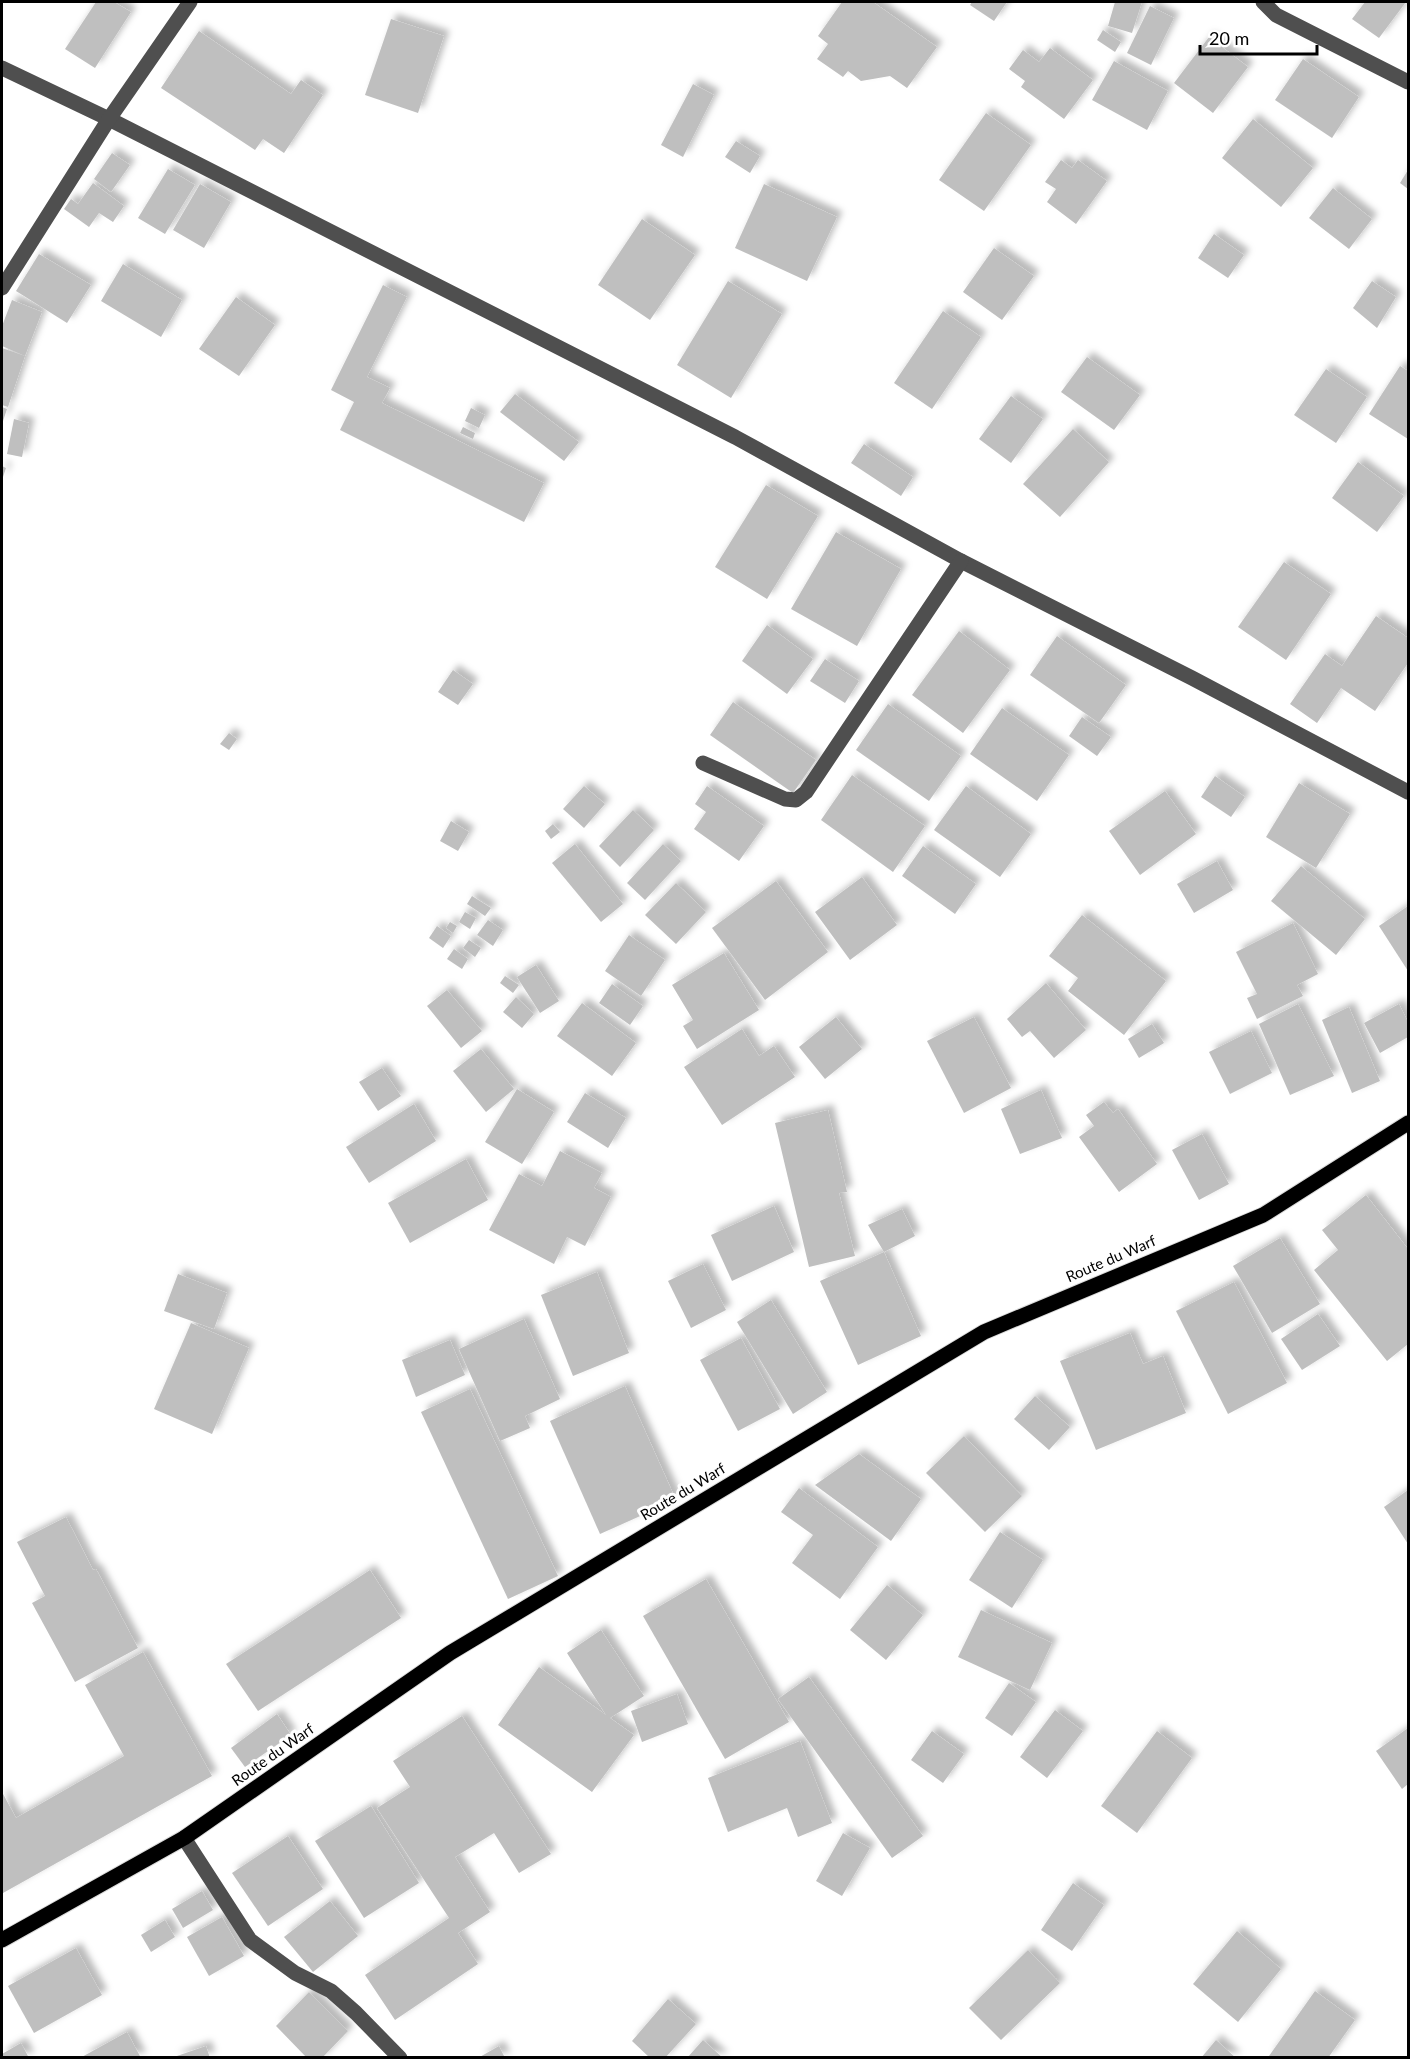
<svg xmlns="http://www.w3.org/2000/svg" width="1410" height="2059" font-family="Lato,sans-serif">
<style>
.building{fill:#bfbfbf;filter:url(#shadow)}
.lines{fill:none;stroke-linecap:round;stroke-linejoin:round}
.major-casing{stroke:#dbdbdb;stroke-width:17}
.minor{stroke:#4f4f4f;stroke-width:15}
.major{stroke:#000;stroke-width:15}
.labels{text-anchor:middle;stroke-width:6;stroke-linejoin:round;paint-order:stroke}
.street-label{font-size:15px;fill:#000;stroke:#fff}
</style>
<defs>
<filter id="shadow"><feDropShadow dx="5.5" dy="-5.5" stdDeviation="3" flood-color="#0004"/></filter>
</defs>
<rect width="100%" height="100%" fill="#fff"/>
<g class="building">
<path d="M96 2H114L131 12 95 68 65 49Z"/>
<path d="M842 2H873L937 47 907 88 890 76 861 81 848 71 843 77 817 59 828 44 818 36Z"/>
<path d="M972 2H1007L994 21 970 5Z"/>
<path d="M1115 2H1142L1132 33 1108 26Z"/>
<path d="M1365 2H1406L1379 38 1352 19Z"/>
<path d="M1150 6 1174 18 1151 65 1127 53Z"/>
<path d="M391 19 444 36 418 113 365 95Z"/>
<path d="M1103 30 1121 42 1115 52 1097 40Z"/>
<path d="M199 31 291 94 301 80 323 95 284 153 263 139 255 150 161 88Z"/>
<path d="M1209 37 1248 67 1213 113 1174 83Z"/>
<path d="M1050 48 1093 80 1064 119 1021 87 1025 81 1009 69 1023 50 1039 62Z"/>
<path d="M1303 59 1359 97 1332 138 1275 100Z"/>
<path d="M1114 61 1168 91 1147 130 1092 100Z"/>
<path d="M693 84 714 95 683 157 661 145Z"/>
<path d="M986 113 1031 145 984 211 939 180Z"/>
<path d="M1253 119 1313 168 1281 207 1222 158Z"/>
<path d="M736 141 760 156 750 173 725 157Z"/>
<path d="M112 153 130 165 111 192 94 179Z"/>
<path d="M1061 160 1072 168 1078 160 1107 181 1076 224 1047 202 1056 189 1045 182Z"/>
<path d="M168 169 195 185 165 234 138 218Z"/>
<path d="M1408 170V189L1400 183Z"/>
<path d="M93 183 124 206 113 222 99 213 89 227 64 209 71 199 78 204Z"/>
<path d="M200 184 231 202 204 248 173 230Z"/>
<path d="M764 184 837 217 807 281 735 248Z"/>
<path d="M1333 188 1372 219 1349 249 1309 218Z"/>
<path d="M642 219 695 255 650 320 598 285Z"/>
<path d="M1214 234 1244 255 1228 278 1198 258Z"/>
<path d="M994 248 1034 276 1002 320 963 292Z"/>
<path d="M39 254 91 285 67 323 16 291Z"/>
<path d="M123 264 182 300 161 337 101 301Z"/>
<path d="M728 281 782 314 731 398 677 365Z"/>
<path d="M1372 281 1396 297 1377 328 1353 308Z"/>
<path d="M383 285 407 297 367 377 390 388 382 403 544 483 524 522 340 430 354 402 331 390Z"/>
<path d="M236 297 275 325 239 376 199 349Z"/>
<path d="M12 300 42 312 25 356 2 346V326Z"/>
<path d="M943 311 981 337 932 409 894 383Z"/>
<path d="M2 348 25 356 8 407 2 405Z"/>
<path d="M1087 357 1140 395 1114 430 1061 392Z"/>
<path d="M1400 366 1408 371V439L1369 414Z"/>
<path d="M1326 369 1367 397 1336 443 1294 415Z"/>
<path d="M515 394 579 442 564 461 500 412Z"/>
<path d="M1011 396 1043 419 1011 463 979 439Z"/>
<path d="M2 407 7 409 2 424Z"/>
<path d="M471 408 485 415 479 428 465 421Z"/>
<path d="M14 419 29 423 22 457 7 454Z"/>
<path d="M463 427 475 433 473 439 460 433Z"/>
<path d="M1073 429 1109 462 1060 517 1023 484Z"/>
<path d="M864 444 913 477 901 496 851 463Z"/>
<path d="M1358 462 1404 496 1377 532 1332 498Z"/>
<path d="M2 466 6 468 2 480Z"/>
<path d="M766 485 818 516 767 599 715 567Z"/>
<path d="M836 532 901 569 857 646 791 609Z"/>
<path d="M1284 562 1331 594 1286 660 1238 627Z"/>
<path d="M1376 616 1408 638V663L1375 711 1341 688 1317 723 1290 704 1325 654 1342 666Z"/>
<path d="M767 625 813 659 787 694 742 661Z"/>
<path d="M959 631 1010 670 963 733 912 695Z"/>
<path d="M1057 636 1126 685 1099 723 1030 675Z"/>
<path d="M825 659 859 681 845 703 810 681Z"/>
<path d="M453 670 473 684 458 705 438 692Z"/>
<path d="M733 702 816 760 793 793 710 735Z"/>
<path d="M888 704 961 756 929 801 856 750Z"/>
<path d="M1002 708 1069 755 1037 801 970 754Z"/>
<path d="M1082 717 1111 737 1097 756 1069 736Z"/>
<path d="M229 733 237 739 229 750 220 744Z"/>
<path d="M852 775 925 826 893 872 821 820Z"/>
<path d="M1215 776 1245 797 1231 817 1201 797Z"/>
<path d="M1299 783 1350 814 1316 868 1266 837Z"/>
<path d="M584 786 605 804 584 828 563 809Z"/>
<path d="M707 786 764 826 739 861 694 829 706 812 695 804Z"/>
<path d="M966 786 1031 834 1000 877 934 830Z"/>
<path d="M1165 791 1196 834 1140 875 1109 831Z"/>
<path d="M633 810 654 830 620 867 599 846Z"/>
<path d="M451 821 469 832 458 851 440 841Z"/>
<path d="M553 824 560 832 551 839 545 831Z"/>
<path d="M575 844 623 904 601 922 552 863Z"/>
<path d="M663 844 681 861 645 900 627 883Z"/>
<path d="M923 846 976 884 955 914 902 876Z"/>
<path d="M1217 861 1233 890 1194 913 1177 884Z"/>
<path d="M1301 866 1365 919 1336 955 1271 901Z"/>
<path d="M862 877 897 925 850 960 815 912Z"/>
<path d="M776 881 828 952 765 1000 712 928Z"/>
<path d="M676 883 706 912 676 944 645 915Z"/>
<path d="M472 896 491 908 485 916 467 904Z"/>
<path d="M1408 906V971L1379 926Z"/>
<path d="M465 912 476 918 470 929 459 922Z"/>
<path d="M1082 915 1166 981 1124 1035 1068 991 1078 978 1049 956Z"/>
<path d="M488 920 503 930 493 946 477 935Z"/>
<path d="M450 922 457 926 453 933 446 928Z"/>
<path d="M1293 923 1318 974 1297 985 1303 996 1257 1019 1247 998 1257 994 1236 952Z"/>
<path d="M437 926 451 936 443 948 429 938Z"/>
<path d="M629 935 665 960 641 996 605 971Z"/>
<path d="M469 940 481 948 475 957 463 948Z"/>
<path d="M454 949 468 959 462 969 447 959Z"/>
<path d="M724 953 759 1010 697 1049 683 1026 693 1020 672 985Z"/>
<path d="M536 965 559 1001 540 1013 517 977Z"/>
<path d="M505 976 519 985 513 993 500 983Z"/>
<path d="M1046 983 1086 1030 1054 1058 1030 1031 1022 1037 1007 1019Z"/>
<path d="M612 984 643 1006 630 1025 599 1003Z"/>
<path d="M447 990 482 1031 461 1048 427 1006Z"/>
<path d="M516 997 534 1014 522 1028 503 1012Z"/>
<path d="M582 1003 636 1043 612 1076 557 1036Z"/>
<path d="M1298 1004 1334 1076 1290 1095 1259 1024Z"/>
<path d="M1399 1004 1408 1022V1037L1380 1053 1364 1023Z"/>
<path d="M1349 1007 1380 1081 1352 1093 1322 1020Z"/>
<path d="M836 1017 862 1049 825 1079 799 1047Z"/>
<path d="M974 1017 1011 1088 964 1113 927 1041Z"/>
<path d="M1152 1024 1164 1043 1139 1058 1128 1039Z"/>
<path d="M742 1029 759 1056 774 1046 795 1077 722 1125 684 1067Z"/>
<path d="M1251 1031 1272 1073 1230 1094 1209 1052Z"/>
<path d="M481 1049 514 1089 486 1112 453 1071Z"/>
<path d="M382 1068 401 1096 378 1111 359 1082Z"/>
<path d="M517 1089 554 1112 522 1164 485 1142Z"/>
<path d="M1041 1090 1062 1138 1020 1154 1001 1109Z"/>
<path d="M585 1093 626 1118 608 1148 567 1122Z"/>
<path d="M1104 1102 1113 1113 1118 1109 1157 1164 1119 1192 1079 1137 1094 1126 1086 1115Z"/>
<path d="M414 1104 436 1141 369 1183 346 1147Z"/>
<path d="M828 1110 847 1192 839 1193 855 1256 809 1267 775 1123Z"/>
<path d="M1202 1134 1229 1184 1199 1200 1172 1150Z"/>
<path d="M560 1151 602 1173 594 1188 611 1197 585 1246 567 1237 554 1264 489 1230 519 1174 542 1186Z"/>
<path d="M466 1159 488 1200 410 1243 388 1203Z"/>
<path d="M1366 1195 1408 1249V1344L1387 1361 1314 1270 1338 1250 1322 1230Z"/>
<path d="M774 1206 794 1252 732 1281 711 1235Z"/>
<path d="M902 1209 915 1236 884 1252 921 1336 858 1365 820 1281 884 1252 868 1225Z"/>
<path d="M1280 1238 1320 1304 1272 1333 1233 1266Z"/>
<path d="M703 1264 726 1310 691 1328 668 1281Z"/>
<path d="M597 1272 629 1353 573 1376 541 1295Z"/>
<path d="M178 1274 227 1293 214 1329 164 1311Z"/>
<path d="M1234 1282 1287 1383 1228 1414 1176 1311Z"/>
<path d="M771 1300 827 1392 793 1414 737 1322Z"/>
<path d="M1318 1314 1340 1346 1302 1370 1281 1339Z"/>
<path d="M524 1319 560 1399 525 1416 530 1428 500 1441 459 1349Z"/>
<path d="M191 1323 249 1348 212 1434 154 1409Z"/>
<path d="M1130 1333 1143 1364 1163 1356 1186 1413 1096 1450 1060 1361Z"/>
<path d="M741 1338 780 1409 738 1431 700 1360Z"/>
<path d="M450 1340 465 1375 416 1397 402 1360Z"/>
<path d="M625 1386 676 1500 600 1534 550 1421Z"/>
<path d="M470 1389 558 1576 508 1599 421 1412Z"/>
<path d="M1035 1396 1070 1427 1049 1450 1014 1419Z"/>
<path d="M964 1436 1022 1496 985 1532 926 1473Z"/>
<path d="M859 1454 921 1499 891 1541 815 1485Z"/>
<path d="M799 1488 878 1547 840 1599 792 1563 813 1535 781 1512Z"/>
<path d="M1408 1490V1544L1384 1507Z"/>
<path d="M66 1517 93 1570 96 1569 138 1648 75 1682 32 1603 45 1596 17 1542Z"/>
<path d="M1000 1532 1043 1560 1012 1608 969 1580Z"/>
<path d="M370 1570 401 1618 258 1711 226 1664Z"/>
<path d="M706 1579 789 1722 725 1759 643 1616Z"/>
<path d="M887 1585 923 1615 886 1660 850 1630Z"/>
<path d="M981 1610 1052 1643 1030 1690 958 1657Z"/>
<path d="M601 1630 644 1696 610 1718 634 1735 592 1792 498 1725 539 1667 606 1715 567 1653Z"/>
<path d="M143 1652 212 1776 3 1893 2 1889V1792L16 1818 124 1756 85 1685Z"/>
<path d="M809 1677 923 1836 892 1858 778 1699Z"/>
<path d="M1009 1683 1036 1702 1012 1736 985 1718Z"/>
<path d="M677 1694 688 1724 642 1742 631 1711Z"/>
<path d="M1055 1710 1083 1731 1047 1778 1020 1757Z"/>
<path d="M277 1714 291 1735 245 1767 231 1748Z"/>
<path d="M462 1716 551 1854 519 1873 494 1833 455 1857 490 1912 458 1933 478 1964 395 2020 365 1975 449 1918 377 1808 410 1787 393 1761Z"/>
<path d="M1408 1728V1784L1402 1789 1376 1751Z"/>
<path d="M932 1731 964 1754 943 1783 911 1760Z"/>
<path d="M1157 1731 1192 1758 1137 1833 1101 1806Z"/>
<path d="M800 1741 832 1823 798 1837 787 1808 728 1832 708 1778Z"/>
<path d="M371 1806 419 1883 364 1918 315 1841Z"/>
<path d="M843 1833 870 1848 842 1896 816 1881Z"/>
<path d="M288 1836 323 1889 268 1926 232 1873Z"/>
<path d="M1073 1883 1104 1905 1072 1951 1041 1930Z"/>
<path d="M202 1891 213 1910 183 1928 172 1909Z"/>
<path d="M330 1901 358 1936 313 1972 284 1937Z"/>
<path d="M222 1917 244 1956 209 1976 187 1937Z"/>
<path d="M165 1920 175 1937 151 1952 141 1935Z"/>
<path d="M1237 1931 1281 1969 1238 2022 1193 1984Z"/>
<path d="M76 1948 102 1995 34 2033 8 1986Z"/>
<path d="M1028 1950 1060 1983 1001 2040 969 2008Z"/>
<path d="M1315 1991 1355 2020 1328 2058H1270L1269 2056Z"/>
<path d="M309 1992 348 2031 322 2058H307L276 2026Z"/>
<path d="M668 1999 696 2024 665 2058H650L632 2041Z"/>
<path d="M127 2032 141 2058H80Z"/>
<path d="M703 2040 723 2058H687Z"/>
<path d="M1216 2040 1236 2058H1201Z"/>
<path d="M21 2043 29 2058H2V2054Z"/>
<path d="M206 2046 210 2058H174V2057Z"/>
<path d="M499 2046 505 2058H478Z"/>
</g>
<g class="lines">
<defs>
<path id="major" d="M2 1940 184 1838 450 1653 984 1332 1263 1215 1408 1123"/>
</defs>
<use href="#major" class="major-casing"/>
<g class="minor">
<path d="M1263 2 1276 15 1408 82"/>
<path d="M2 68 109 119 735 437 961 561 1192 678 1408 792"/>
<path d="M2 288 109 119 190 2"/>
<path d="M703 763 785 799 796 800 806 792 961 561"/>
<path d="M184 1838 250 1940 295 1973 331 1991 356 2013 400 2058"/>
</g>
<use href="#major" class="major"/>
</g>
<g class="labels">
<g class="street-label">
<text transform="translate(1111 1259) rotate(-23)" y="5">Route du Warf</text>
<text transform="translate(683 1492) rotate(-31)" y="5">Route du Warf</text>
<text transform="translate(273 1755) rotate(-35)" y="5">Route du Warf</text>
</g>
</g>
<rect width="1410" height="2059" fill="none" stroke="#000000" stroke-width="6"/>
<path d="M1200 45v9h117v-9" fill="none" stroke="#000000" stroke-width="3"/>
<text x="1209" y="45" font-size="18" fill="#000000" stroke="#ffffff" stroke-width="4.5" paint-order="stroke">20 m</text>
</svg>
